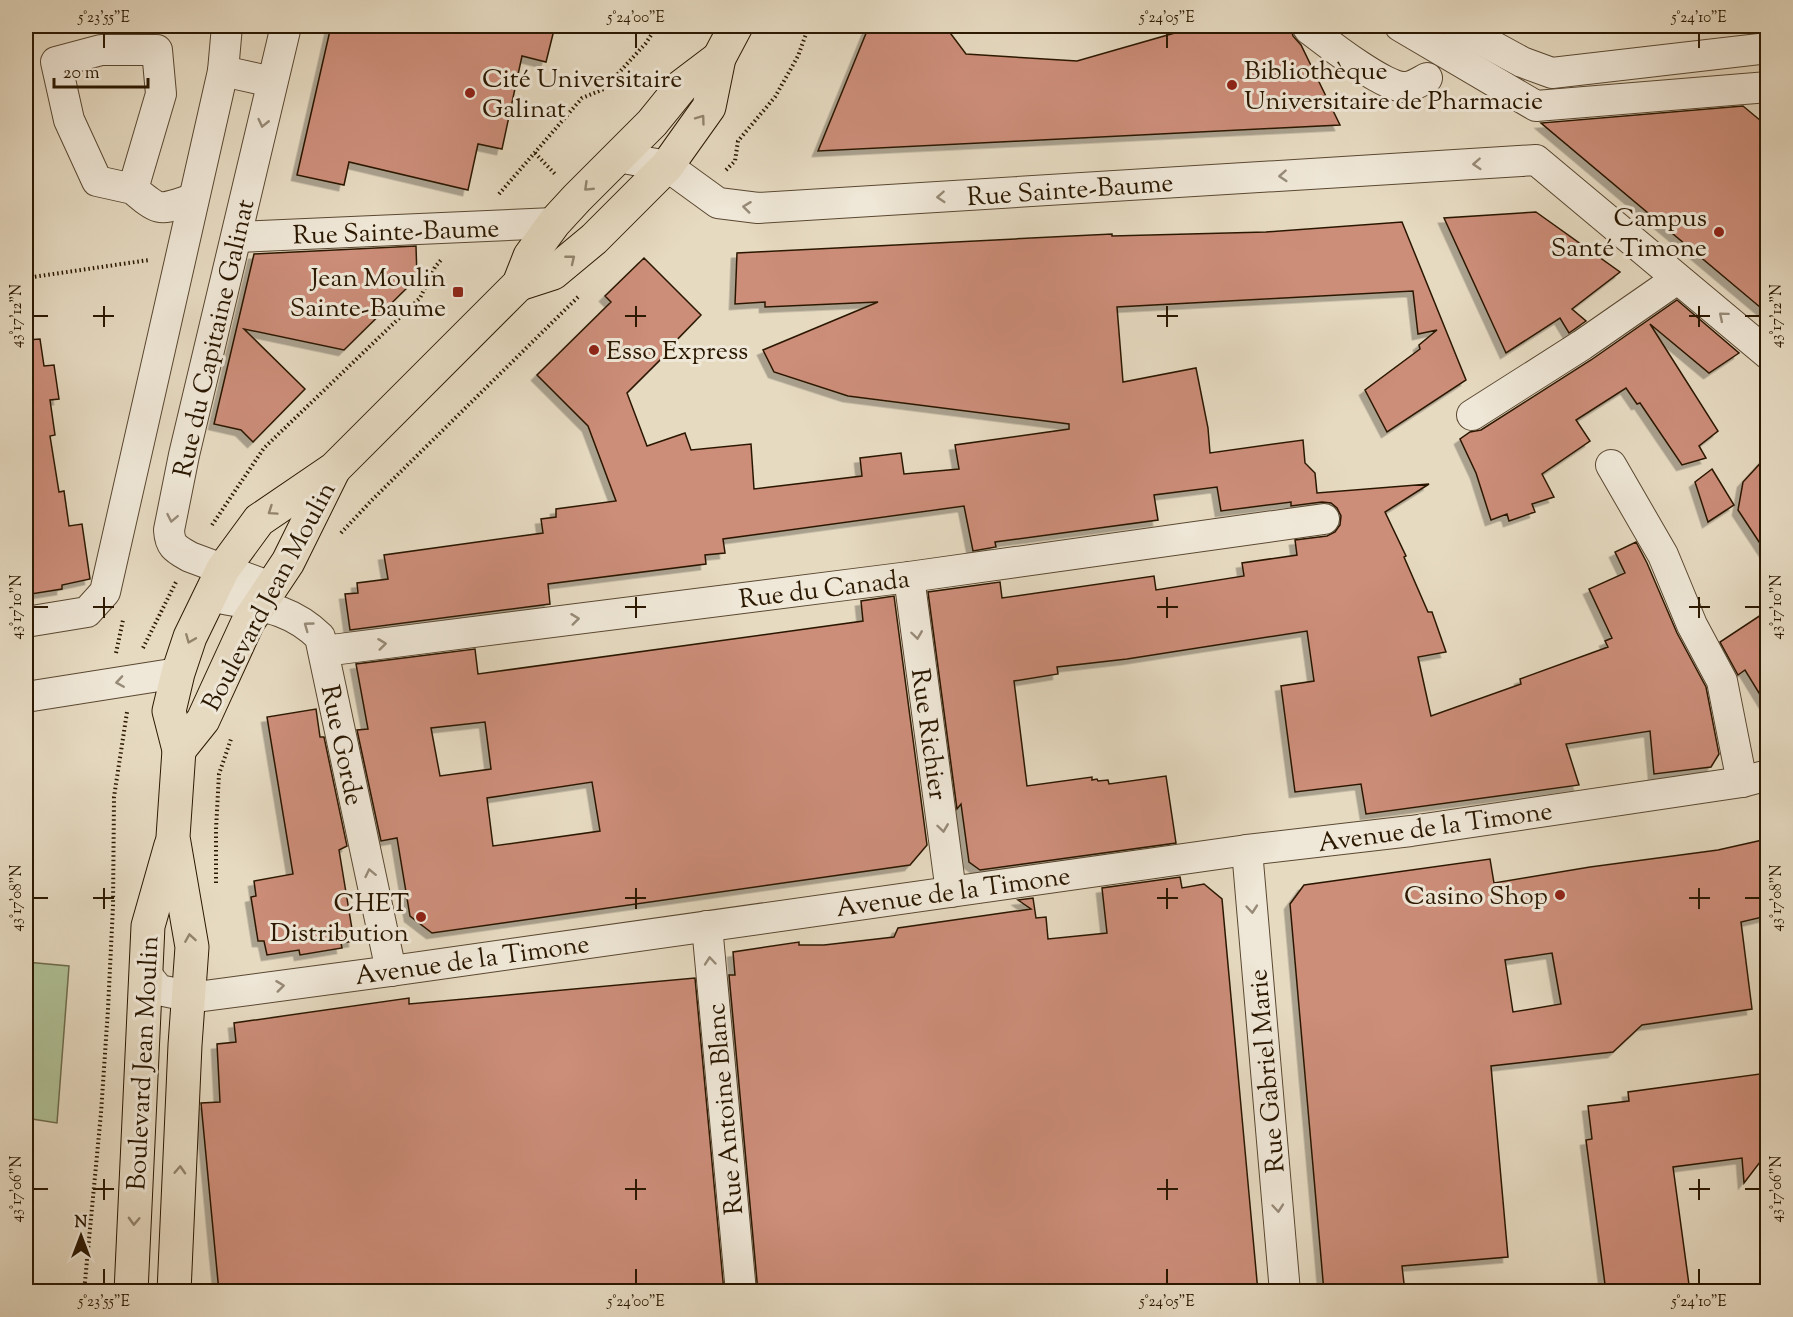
<svg xmlns="http://www.w3.org/2000/svg" width="1793" height="1317" font-family="'Sorts Mill Goudy',serif">
<style>
.green{fill:#b0c197;stroke:#6e6c4c;stroke-width:1.5}
.building{fill:#cc8d79;stroke:#2b1801;stroke-width:1.5;fill-rule:evenodd;filter:url(#shadow)}
.lines{fill:none;stroke-linecap:round;stroke-linejoin:round}
.minor-casing{stroke:#5a4831;stroke-width:32}
.major-casing{stroke:#2b1801;stroke-width:35}
.path{stroke:#2b1801;stroke-width:4;stroke-dasharray:1.5 3;stroke-linecap:butt}
.minor{stroke:#efe7d7;stroke-width:30}
.major{stroke:#e6dac1;stroke-width:33}
.oneway{stroke:#92836b}
.oneway2{stroke:#978a77}
.ticks{fill:none;stroke:#2b1801;stroke-width:2}
.poi-dot{fill:#8f2418;stroke:#efe7d7;stroke-width:2}
.labels{text-anchor:middle;stroke-width:6;stroke-linejoin:round;paint-order:stroke}
.poi-label{font-size:26px;fill:#2b1801;stroke:#efe7d7;text-anchor:end}
.street-label{font-size:26px;fill:#2b1801;stroke:#efe7d7}
.neatline{fill:none;stroke:#2b1801;stroke-width:2}
.ticks-label{font-size:15px;text-anchor:middle;fill:#2b1801}
</style>
<defs>
<filter id="shadow"><feDropShadow dx="-5.5" dy="5.5" stdDeviation="0" flood-color="#0004"/></filter>
</defs>
<rect width="100%" height="100%" fill="#e6dac1"/>
<filter id="stains"><feTurbulence type="fractalNoise" baseFrequency=".00333" numOctaves="4"/><feColorMatrix values="0 0 0 0 .2 0 0 0 0 .09 0 0 0 0 .02 0 0 0 .5 -.17"/></filter>
<radialGradient id="worn" r=".72"><stop offset=".6" stop-color="#630" stop-opacity="0"/><stop offset="1" stop-color="#630" stop-opacity=".3"/></radialGradient>
<path class="green" d="M26 962 69 966 57 1123 26 1118Z"/>
<g class="building">
<path d="M331 26H555L546 62 522 56 502 149 478 144 468 190 349 162 344 185 297 175Z"/>
<path d="M869 26H945L966 54 1077 61 1185 30 1187 26H1290L1293 36 1301 45 1340 125 818 151Z"/>
<path d="M1743 106 1767 126V313L1541 123Z"/>
<path d="M1536 212 1620 272 1572 309 1586 321 1569 333 1560 318 1506 353 1444 218Z"/>
<path d="M1402 222 1466 380 1387 432 1365 390 1420 349 1419 345 1437 330 1418 334 1413 291 1117 307 1123 382 1196 368 1208 428 1210 453 1303 440 1305 463 1315 473 1317 493 1429 484 1385 512 1406 556 1404 557 1428 612H1432L1446 652 1418 657 1431 716 1521 684 1520 679 1608 647 1605 641 1612 638 1589 589 1625 573 1615 552 1636 542 1647 563 1677 633 1706 687 1719 754 1711 767 1654 774 1650 731 1566 744 1579 785 1366 814 1361 784 1295 792 1281 686 1314 681 1307 631 1127 659 1057 667 1058 674 1014 681 1027 786 1092 777V780L1097 779 1098 781 1108 780 1109 784 1166 776 1176 843 980 870 969 862 961 804 957 809 928 592 1000 582 1002 598 1154 576 1156 590 1244 576 1242 563 1297 555 1295 540 1327 536 1335 532 1340 525 1341 516 1337 508 1331 503 1322 502 1291 506V502L1221 511 1217 487 1154 495 1158 520 995 542 996 547 973 551 964 506 723 539 725 553 705 555 706 564 548 584 550 604 350 630 345 594 358 593 357 583 388 579 384 555 543 533 541 519 556 517V509L616 501 588 426 537 375 611 302 605 296 644 258 701 315 669 348 670 350 627 393 647 446 685 433 691 450 751 444 754 489 862 476 860 458 901 453 904 474 959 469 955 445 1069 429V424L848 396 774 372 763 350 878 302 765 307V302L735 304 737 253 1112 234V236L1266 232Z"/>
<path d="M416 246 417 278 344 350 244 329 305 389 253 442 241 430 214 424 254 254Z"/>
<path d="M1677 300 1739 353 1709 373 1650 324 1718 431 1699 446 1706 458 1682 465 1640 403 1637 404 1626 388 1576 420 1590 441 1542 474 1554 497 1532 504 1535 512 1509 521 1507 514 1491 520 1476 473 1460 439 1470 432 1481 430 1591 360Z"/>
<path d="M40 339 44 366 54 365 59 399 50 400 55 435 50 436 59 492 64 491 69 526 82 524 90 579 62 585V589L31 594 26 562V548L29 547 26 523V340Z"/>
<path d="M1767 456V554L1738 510 1743 482Z"/>
<path d="M1712 469 1734 505 1708 522 1695 482Z"/>
<path d="M894 596 927 845 910 865 432 933 410 916 397 838 381 841 357 730 368 729 356 664 475 649 478 674 863 621 861 601ZM485 722 491 769 440 776 431 728ZM592 782 600 831 493 846 487 798Z"/>
<path d="M1767 611V706L1745 670 1738 675 1720 642Z"/>
<path d="M316 709 320 737H324L347 846 339 850 354 941 341 943 342 948 300 955 299 950 267 955 264 941H258L251 897 256 896 254 881 293 874 267 717Z"/>
<path d="M1767 839V916L1741 922 1752 1009 1642 1025 1613 1052 1491 1066 1508 1257 1402 1266 1405 1292H1324L1290 904 1304 885 1490 859 1494 883 1590 867 1718 850ZM1552 953 1561 1004 1513 1012 1505 960Z"/>
<path d="M1180 877 1182 888 1204 884 1222 899 1258 1292H758L729 975H735L733 952 799 942V945H824L894 937 898 928 1031 909 1018 900 1033 898 1036 918 1046 917 1048 939 1107 933 1102 888Z"/>
<path d="M695 978 724 1292H219L201 1103 220 1102 217 1044 236 1042 234 1023 409 998V1004Z"/>
<path d="M1767 1073V1153L1744 1183 1742 1158 1673 1167 1690 1292H1606L1586 1140 1592 1139 1588 1106 1629 1101 1628 1092Z"/>
</g>
<g class="lines">
<defs>
<g id="minor">
<path d="M1307 26 1309 29C1326 42 1386 89 1405 87 1412 87 1421 81 1427 78"/>
<path d="M1400 26 1536 106 1768 87"/>
<path d="M1456 26 1522 62 1552 73 1768 48"/>
<path d="M223 71 272 82"/>
<path d="M618 157 667 166 718 203 758 208 1536 160 1768 354"/>
<path d="M133 189 97 181 69 120 56 62 101 50H157L161 94 133 189C161 213 159 210 193 199"/>
<path d="M237 237 554 223"/>
<path d="M1472 415 1582 345 1677 279"/>
<path d="M1611 465 1663 555 1692 625 1722 681 1742 782"/>
<path d="M909 577 951 892"/>
<path d="M271 587 190 557C176 549 170 547 169 530L184 455 286 26"/>
<path d="M210 596C252 606 286 604 320 637L391 971"/>
<path d="M26 622 87 612 105 592 223 71 227 26"/>
<path d="M324 651 909 577 1324 519"/>
<path d="M26 697 178 673"/>
<path d="M1247 850 1285 1292"/>
<path d="M707 926 741 1292"/>
<path d="M146 974 159 990 188 996H204L391 971 1247 850 1411 831 1742 782 1768 775"/>
</g>
<g id="major">
<path d="M519 284 553 273 594 239 667 166 709 107 719 58 736 26"/>
<path d="M179 750 203 720 248 622 288 562 333 471"/>
<path d="M131 1292 148 926 171 845"/>
<path d="M174 1292 185 1045 192 947 173 837 179 750 169 711 178 673 190 637 223 569 259 520 334 469 519 284 530 256 554 223 577 198 652 123 682 86 719 58"/>
</g>
</defs>
<use href="#minor" class="minor-casing"/>
<use href="#major" class="major-casing"/>
<g class="path">
<path d="M535 153 555 174"/>
<path d="M726 170 735 161 738 141 775 97 798 56 809 26"/>
<path d="M499 194 582 98 604 89 646 43 657 26"/>
<path d="M26 278 149 260"/>
<path d="M212 525 264 448 420 298 435 267 441 260"/>
<path d="M341 533 372 500 578 297"/>
<path d="M143 648 176 582"/>
<path d="M116 653 123 620"/>
<path d="M216 883V829L219 774 231 739"/>
<path d="M84 1292 101 1113 108 1009 113 906 114 797 127 712"/>
</g>
<use href="#minor" class="minor"/>
<use href="#major" class="major"/>
</g>
<defs><path id="oneway-chevron" d="M-2-3.5L2.5 0L-2 3.5" fill="none" stroke-width="1.6" stroke-linecap="round" stroke-linejoin="round" transform="scale(1.5)"/></defs>
<g class="oneway">
<use href="#oneway-chevron" transform="translate(701 119) rotate(-54)"/>
<use href="#oneway-chevron" transform="translate(588 187) rotate(136)"/>
<use href="#oneway-chevron" transform="translate(571 259) rotate(-39)"/>
<use href="#oneway-chevron" transform="translate(272 511) rotate(146)"/>
<use href="#oneway-chevron" transform="translate(190 639) rotate(112)"/>
<use href="#oneway-chevron" transform="translate(190 938) rotate(-99)"/>
<use href="#oneway-chevron" transform="translate(180 1170) rotate(-87)"/>
<use href="#oneway-chevron" transform="translate(134 1221) rotate(92)"/>
</g>
<g class="oneway2">
<use href="#oneway-chevron" transform="translate(263 123) rotate(103)"/>
<use href="#oneway-chevron" transform="translate(1477 164) rotate(176)"/>
<use href="#oneway-chevron" transform="translate(1283 176) rotate(176)"/>
<use href="#oneway-chevron" transform="translate(941 197) rotate(176)"/>
<use href="#oneway-chevron" transform="translate(747 207) rotate(-173)"/>
<use href="#oneway-chevron" transform="translate(1723 316) rotate(-140)"/>
<use href="#oneway-chevron" transform="translate(172 518) rotate(101)"/>
<use href="#oneway-chevron" transform="translate(575 619) rotate(-7)"/>
<use href="#oneway-chevron" transform="translate(308 626) rotate(-144)"/>
<use href="#oneway-chevron" transform="translate(917 635) rotate(82)"/>
<use href="#oneway-chevron" transform="translate(382 644) rotate(-7)"/>
<use href="#oneway-chevron" transform="translate(120 682) rotate(171)"/>
<use href="#oneway-chevron" transform="translate(943 828) rotate(82)"/>
<use href="#oneway-chevron" transform="translate(370 873) rotate(-102)"/>
<use href="#oneway-chevron" transform="translate(1252 909) rotate(85)"/>
<use href="#oneway-chevron" transform="translate(710 961) rotate(-95)"/>
<use href="#oneway-chevron" transform="translate(280 986) rotate(-7)"/>
<use href="#oneway-chevron" transform="translate(1278 1208) rotate(85)"/>
</g>
<path class="ticks" d="M104 33V48M636 33V48M1167 33V48M1699 33V48M104 306V327M636 306V327M1167 306V327M1699 306V327M33 316H48M93 316H114M625 316H646M1157 316H1178M1689 316H1710M1745 316H1760M104 597V618M636 597V618M1167 597V618M1699 597V618M33 607H48M93 607H114M625 607H646M1157 607H1178M1689 607H1710M1745 607H1760M104 888V909M636 888V909M1167 888V909M1699 888V909M33 898H48M93 898H114M625 898H646M1157 898H1178M1689 898H1710M1745 898H1760M104 1179V1200M636 1179V1200M1167 1179V1200M1699 1179V1200M33 1189H48M93 1189H114M625 1189H646M1157 1189H1178M1689 1189H1710M1745 1189H1760M104 1269V1284M636 1269V1284M1167 1269V1284M1699 1269V1284"/>
<g class="poi-dot">
<circle cx="1232" cy="85" r="6"/>
<circle cx="470" cy="93" r="6"/>
<circle cx="1719" cy="232" r="6"/>
<rect x="452" y="286" width="12" height="12" rx="3"/>
<circle cx="594" cy="350" r="6"/>
<circle cx="1560" cy="895" r="6"/>
<circle cx="421" cy="917" r="6"/>
</g>
<g class="labels">
<g class="poi-label">
<text x="1244" y="79" text-anchor="start">Bibliothèque<tspan x="1244" dy="30">Universitaire de Pharmacie</tspan></text>
<text x="482" y="87" text-anchor="start">Cité Universitaire<tspan x="482" dy="30">Galinat</tspan></text>
<text x="1707" y="226">Campus<tspan x="1707" dy="30">Santé Timone</tspan></text>
<text x="446" y="286">Jean Moulin<tspan x="446" dy="30">Sainte-Baume</tspan></text>
<text x="606" y="359" text-anchor="start">Esso Express</text>
<text x="1548" y="904">Casino Shop</text>
<text x="409" y="911">CHET<tspan x="409" dy="30">Distribution</tspan></text>
</g>
<g class="street-label">
<text transform="translate(1070 189) rotate(-4)" y="9">Rue Sainte-Baume</text>
<text transform="translate(396 231) rotate(-2)" y="9">Rue Sainte-Baume</text>
<text transform="translate(213 338) rotate(-77)" y="9">Rue du Capitaine Galinat</text>
<text transform="translate(824 588) rotate(-7)" y="9">Rue du Canada</text>
<text transform="translate(268 596) rotate(-62)" y="9">Boulevard Jean Moulin</text>
<text transform="translate(930 734) rotate(82)" y="9">Rue Richier</text>
<text transform="translate(343 745) rotate(78)" y="9">Rue Gorde</text>
<text transform="translate(1435 826) rotate(-8)" y="9">Avenue de la Timone</text>
<text transform="translate(953 891) rotate(-8)" y="9">Avenue de la Timone</text>
<text transform="translate(472 959) rotate(-8)" y="9">Avenue de la Timone</text>
<text transform="translate(142 1063) rotate(-87)" y="9">Boulevard Jean Moulin</text>
<text transform="translate(1266 1071) rotate(-95)" y="9">Rue Gabriel Marie</text>
<text transform="translate(724 1109) rotate(-95)" y="9">Rue Antoine Blanc</text>
</g>
</g>
<rect width="1793" height="1317" fill="none" stroke="#e6dac1" stroke-width="66"/>
<g transform="translate(81 1236)" stroke="#efe7d7" stroke-width="4.5" paint-order="stroke">
<path d="M0-4.5L10 22L0 15L-10 22Z" fill="#2b1801"/>
<text y="-9" font-size="16" font-weight="bold" text-anchor="middle" fill="#2b1801">N</text>
</g>
<path d="M54 78v9h94v-9" fill="none" stroke="#2b1801" stroke-width="3"/>
<text x="63" y="78" font-size="18" fill="#2b1801" stroke="#efe7d7" stroke-width="4.5" paint-order="stroke">20 m</text>
<rect x="33" y="33" width="1727" height="1251" class="neatline"/>
<g class="ticks-label">
<text x="104" y="22">5°23'55"E</text>
<text x="636" y="22">5°24'00"E</text>
<text x="1167" y="22">5°24'05"E</text>
<text x="1699" y="22">5°24'10"E</text>
<text transform="translate(16 316) rotate(-90)" y="5">43°17'12"N</text>
<text transform="translate(1776 316) rotate(-90)" y="5">43°17'12"N</text>
<text transform="translate(16 607) rotate(-90)" y="5">43°17'10"N</text>
<text transform="translate(1776 607) rotate(-90)" y="5">43°17'10"N</text>
<text transform="translate(16 898) rotate(-90)" y="5">43°17'08"N</text>
<text transform="translate(1776 898) rotate(-90)" y="5">43°17'08"N</text>
<text transform="translate(16 1189) rotate(-90)" y="5">43°17'06"N</text>
<text transform="translate(1776 1189) rotate(-90)" y="5">43°17'06"N</text>
<text x="104" y="1306">5°23'55"E</text>
<text x="636" y="1306">5°24'00"E</text>
<text x="1167" y="1306">5°24'05"E</text>
<text x="1699" y="1306">5°24'10"E</text>
</g>
<rect width="100%" height="100%" filter="url(#stains)"/>
<rect width="100%" height="100%" fill="url(#worn)"/>
</svg>
